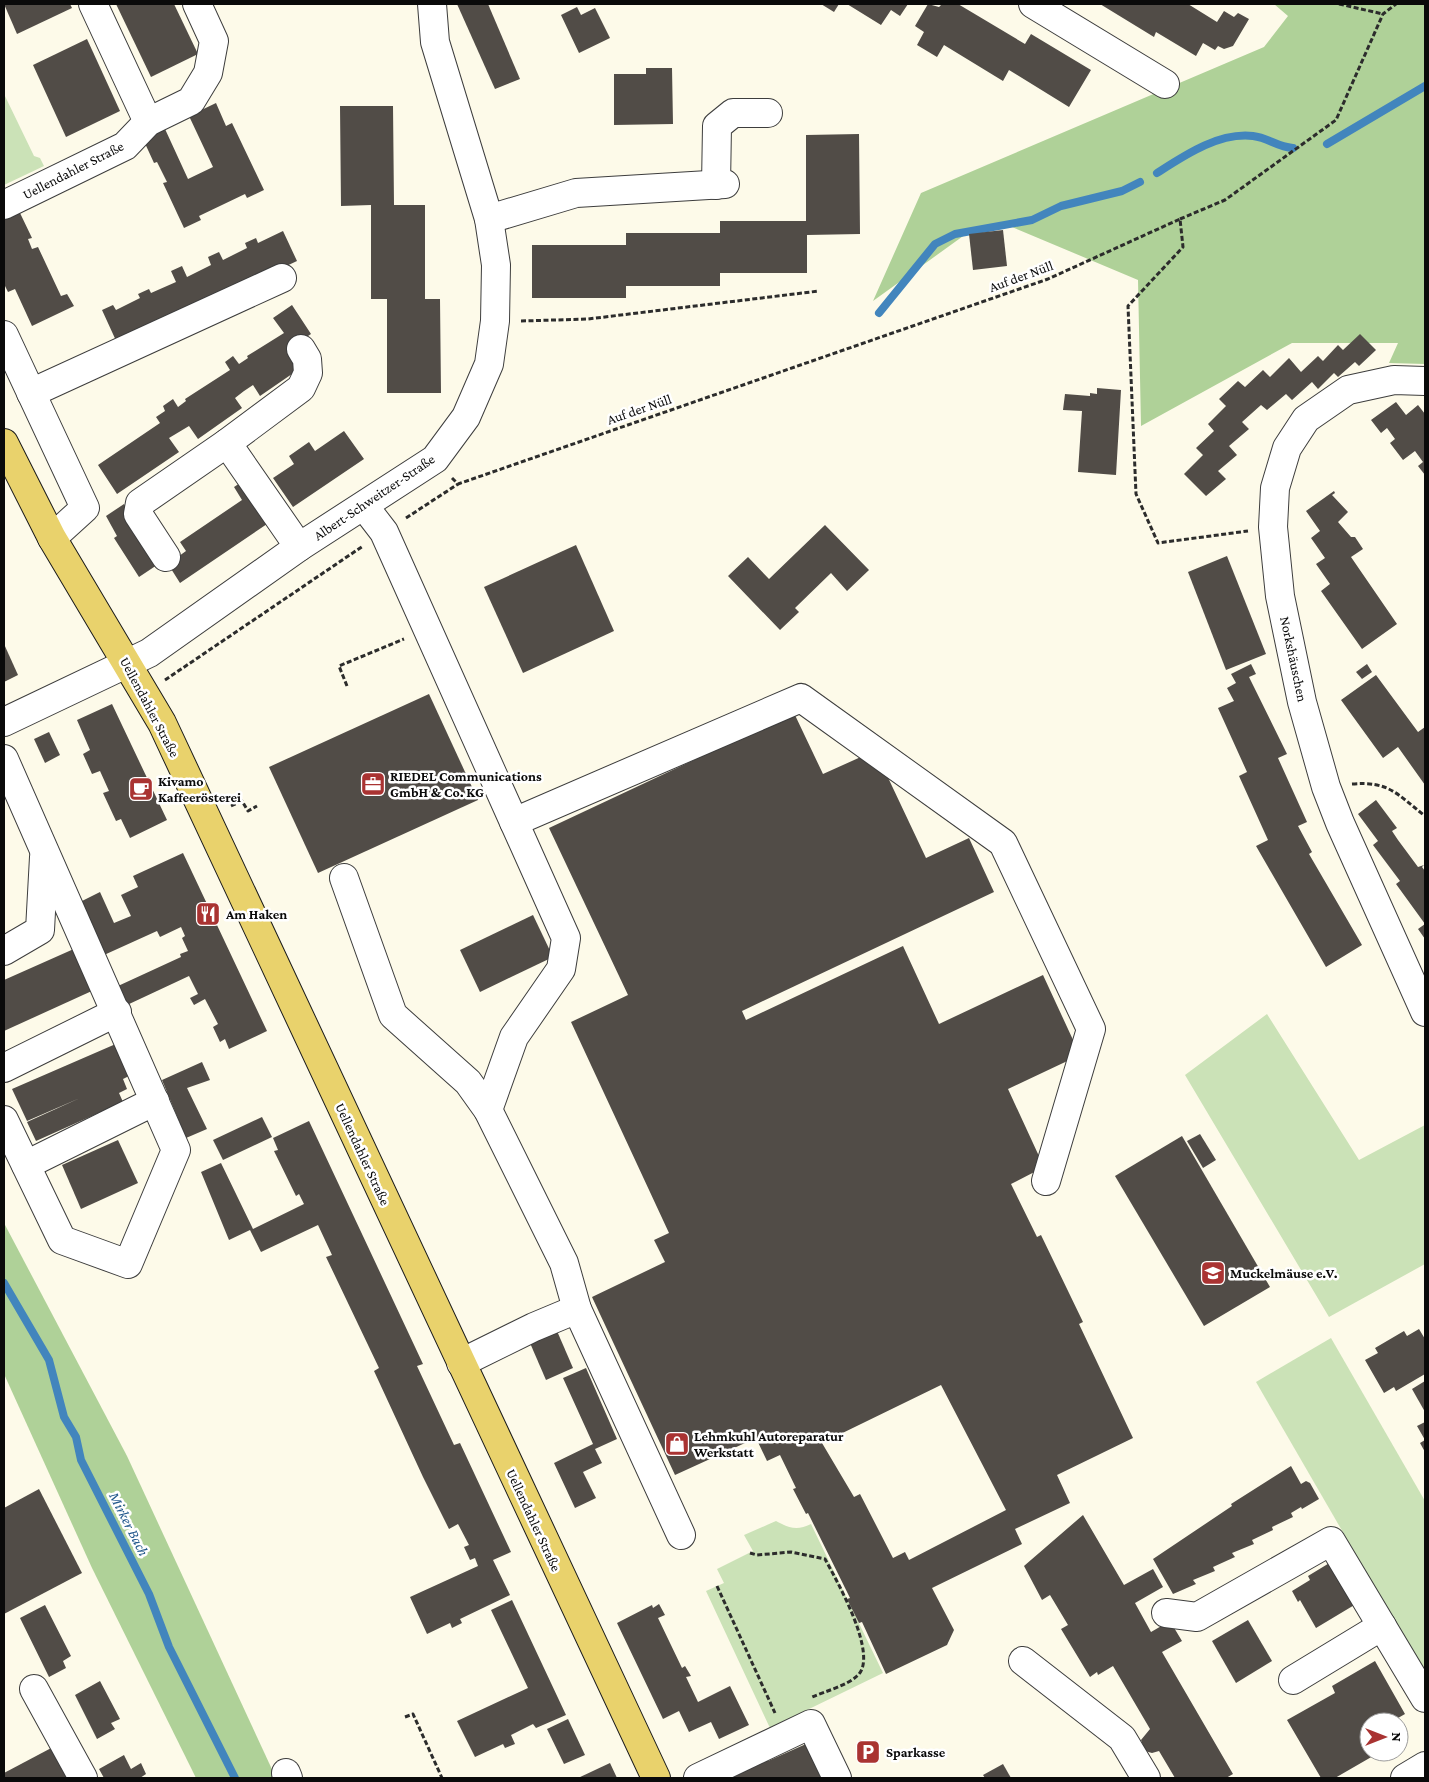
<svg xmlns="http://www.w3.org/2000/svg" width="1429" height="1782" font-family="'Crimson Pro',serif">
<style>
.green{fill:#cbe2b7}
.forest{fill:#afd198}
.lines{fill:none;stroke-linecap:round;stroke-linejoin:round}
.stream{stroke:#4285bd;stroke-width:8}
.building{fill:#514c47;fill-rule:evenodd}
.minor-casing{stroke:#3d3d3d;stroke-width:30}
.major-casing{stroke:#1b1b1b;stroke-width:30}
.path{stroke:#2c2c2c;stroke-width:3;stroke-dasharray:5 2.5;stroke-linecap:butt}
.minor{stroke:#fff;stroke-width:28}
.major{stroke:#e9d26c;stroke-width:28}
.labels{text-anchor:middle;stroke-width:5;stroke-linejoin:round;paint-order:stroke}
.street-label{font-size:14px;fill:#0a0a0a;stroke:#fff}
.poi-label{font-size:14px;font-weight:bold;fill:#0a0a0a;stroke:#fff;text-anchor:start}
.water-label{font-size:15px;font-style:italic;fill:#22588c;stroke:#fff}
</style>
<rect width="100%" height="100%" fill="#fdfae9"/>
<g class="green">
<path d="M4 94 34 156 40 158 44 166 4 185Z"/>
<path d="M1267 1014 1359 1160 1425 1125V1264L1329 1317 1185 1075Z"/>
<path d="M1331 1338 1425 1501V1674L1256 1382Z"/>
<path d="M776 1521C789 1528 797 1531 811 1524L883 1673 770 1728 706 1591 724 1583 717 1569 753 1551 744 1535Z"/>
</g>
<g class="forest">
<path d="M1274 4H1425V364L1389 363 1398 343H1292L1141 426 1138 280 1012 227 966 234 873 301 921 193 1264 47 1288 16Z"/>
<path d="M4 1223 127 1456 276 1778H196L92 1568 4 1374Z"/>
</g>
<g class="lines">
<g class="stream">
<path d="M1327 144 1425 86"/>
<path d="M1157 173C1185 155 1219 132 1253 136 1269 138 1277 147 1293 148"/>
<path d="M879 313 935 244 955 234 1032 220 1061 206 1122 191 1140 182"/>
<path d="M4 1283 49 1360 64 1417 76 1437 81 1460 149 1594 169 1647 235 1778"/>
</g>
</g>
<g class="building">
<path d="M4 4H70L72 8 17 34Z"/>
<path d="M116 4H174L198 54 151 77Z"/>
<path d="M457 4H488L520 79 495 89Z"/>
<path d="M821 4H839L834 12Z"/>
<path d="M847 4H908L900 16 891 10 881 25Z"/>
<path d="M928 4 939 7 942 4H958L1025 44 1031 34 1091 70 1069 107 1009 70 1003 81 944 45 937 57 917 45 924 32 915 26Z"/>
<path d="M1100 4H1188L1217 22 1224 11 1234 17 1238 13 1249 19 1233 46 1224 49 1218 46 1215 50 1203 43 1196 56 1156 32 1154 37Z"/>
<path d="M577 7 581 15 595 8 610 38 579 53 561 15Z"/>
<path d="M87 39 120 111 66 137 33 65Z"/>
<path d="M646 68H672L673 124 614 125V74H646Z"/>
<path d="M216 103 226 126 232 123 264 190 247 198 245 194 199 216 201 220 184 228 163 183 167 182 157 162 154 163 143 139 165 129 188 179 213 167 189 116Z"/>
<path d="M340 106H393L394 205H425V299H440L441 393H387V299H371V205L341 206Z"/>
<path d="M859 134 860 234 807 235V273H720V286H626V298H532V245H626V233H720V221H806V135Z"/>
<path d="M20 213 32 238 28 239 32 249 38 247 61 296 67 294 74 306 32 326 15 289 8 292 4 284V220Z"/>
<path d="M1003 230 1007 266 973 270 969 234Z"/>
<path d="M283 231 297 261 118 345 102 310 113 305 116 310 140 298 138 294 149 289 151 293 176 282 171 271 182 266 187 277 211 265 208 257 219 252 223 260 247 248 245 243 256 238 258 243Z"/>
<path d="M292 305 311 334 293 346 305 365 260 396 253 385 244 391 235 398 242 408 198 439 189 426 169 438 179 452 117 494 98 465 160 423 156 417 165 411 163 406 173 399 178 407 186 401 185 399 230 370 225 362 233 356 239 364 248 358 247 356 284 333 273 318Z"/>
<path d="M1360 334 1376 350 1359 366 1355 362 1338 377 1334 373 1318 389 1312 382 1292 400 1286 394 1267 410 1261 405 1242 422 1249 429 1229 446 1237 455 1218 471 1226 479 1206 496 1184 474 1203 455 1196 448 1214 431 1208 424 1226 406 1219 399 1238 381 1245 387 1263 370 1270 377 1289 358 1301 372 1318 356 1323 361 1338 345 1343 350Z"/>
<path d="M1097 388 1121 390 1116 475 1078 472 1082 411 1063 410 1065 394 1090 396V393L1097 394Z"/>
<path d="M1396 402 1406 415 1418 405 1425 414V475L1418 466 1423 462 1415 451 1403 460 1390 443 1395 439 1387 428 1381 433 1371 420Z"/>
<path d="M344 431 364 459 293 507 273 478 294 464 289 456 309 442 315 451Z"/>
<path d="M243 481 270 522 180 583 168 564 186 551 180 542 242 500 234 487Z"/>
<path d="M1334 491 1335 493 1332 495 1348 512 1338 522 1351 537H1355L1363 549 1351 557 1397 624 1362 649 1321 591 1330 584 1316 564 1325 558 1311 538 1320 531 1306 511Z"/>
<path d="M124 504 157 565 139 577 114 538 117 536 106 516Z"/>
<path d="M825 525 869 570 847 591 831 573 795 608 799 612 780 630 728 576 748 557 769 579Z"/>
<path d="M576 545 614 631 523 673 484 587Z"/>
<path d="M1227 556 1266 654 1226 670 1188 572Z"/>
<path d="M4 644 18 675 4 682Z"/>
<path d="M1251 664 1256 674 1249 677 1287 754 1278 758 1307 822 1298 826 1312 852 1309 854 1362 945 1326 967 1256 846 1268 840 1239 776 1247 772 1218 708 1234 701 1227 688 1236 683 1231 674Z"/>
<path d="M1367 664 1372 672 1362 679 1356 672Z"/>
<path d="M1376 675 1418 732 1425 727V785L1398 747 1383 758 1341 700Z"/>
<path d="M429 694 478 800 318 873 269 767Z"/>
<path d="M112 704 167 820 130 838 121 819 116 821 103 793 109 791 100 771 92 774 83 754 90 750 77 720Z"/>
<path d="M794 713 823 774 863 756 883 767 926 858 969 838 994 892 742 1011 746 1020 903 946 939 1024 1043 975 1080 1055 1008 1089 1044 1167 1011 1184 1037 1237 1041 1235 1083 1322 1079 1324 1133 1438 1057 1475 1070 1503 1015 1529 1022 1544 932 1588 954 1630 947 1645 886 1674 862 1622 859 1623 847 1599 850 1598 808 1513 806 1514 793 1489 796 1488 780 1455 767 1461 756 1438 675 1475 592 1297 665 1262 654 1240 669 1233 571 1022 628 995 549 828ZM941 1385 1006 1510 909 1560 905 1552 893 1558 860 1494 854 1497 822 1443Z"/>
<path d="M49 732 60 755 45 763 34 739Z"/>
<path d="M1376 800 1397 828 1392 831 1398 840 1418 867 1424 865 1422 867 1425 871V939L1418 929 1425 924 1396 884 1400 881 1373 845 1378 841 1358 814Z"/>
<path d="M183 853 267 1031 229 1049 225 1039 220 1042 213 1027 218 1024 205 999 194 1005 190 998 198 994 189 976 127 1005 118 986 181 957 180 954 188 951 182 938 185 936 181 927 160 937 157 931 104 955 80 902 100 892 114 923 131 916 121 895 138 887 133 876Z"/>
<path d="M533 915 553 957 480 992 460 950Z"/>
<path d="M76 948 94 990 4 1031V980Z"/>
<path d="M118 1043 133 1074 123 1079 127 1089 119 1093 123 1102 36 1141 27 1122 80 1098 27 1121 12 1089Z"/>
<path d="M202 1062 210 1080 187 1088 207 1129 186 1138 162 1080Z"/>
<path d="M262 1117 272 1137 223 1160 213 1140Z"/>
<path d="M309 1121 423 1364 417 1366 454 1445 460 1443 511 1552 493 1560 510 1595 460 1619 462 1623 452 1628 450 1623 427 1634 410 1597 478 1566 475 1558 470 1560 464 1547 469 1545 458 1524 449 1529 423 1477 374 1371 379 1368 326 1257 332 1255 318 1225 261 1252 250 1230 229 1240 201 1172 221 1163 253 1229 304 1204 299 1194 296 1196 274 1151 278 1150 273 1138Z"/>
<path d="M1200 1134 1216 1160 1203 1168 1187 1141Z"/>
<path d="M1182 1136 1270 1287 1204 1326 1115 1176Z"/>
<path d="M118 1140 138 1183 81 1209 62 1165Z"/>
<path d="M1419 1329 1425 1339V1374L1396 1391 1394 1387 1384 1393 1365 1360 1378 1353 1375 1348 1404 1331 1407 1336Z"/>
<path d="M557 1331 573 1368 546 1380 530 1343Z"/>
<path d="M586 1368 617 1439 595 1449 602 1463 583 1472 596 1498 575 1508 554 1463 593 1444 563 1378Z"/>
<path d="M1425 1381V1412L1412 1389Z"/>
<path d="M1425 1422V1452L1420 1443 1425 1440 1417 1426Z"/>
<path d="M1291 1466 1301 1484 1306 1481 1310 1483 1319 1499 1302 1509 1301 1507 1291 1513 1293 1517 1272 1527 1273 1530 1252 1540 1254 1544 1232 1553 1235 1557 1213 1567 1215 1571 1193 1580 1196 1584 1173 1594 1153 1559 1232 1506 1231 1504Z"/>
<path d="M39 1489 82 1573 4 1614V1508Z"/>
<path d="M1083 1515 1124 1585 1153 1569 1163 1587 1135 1603 1151 1632 1170 1621 1182 1641 1162 1652 1233 1774 1226 1778H1175L1159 1751 1152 1753 1145 1751 1141 1740 1150 1729 1113 1666 1098 1675 1097 1672 1090 1677 1061 1629 1068 1625 1050 1595 1042 1600 1024 1566Z"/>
<path d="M1336 1559 1361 1601 1316 1628 1300 1600 1298 1602 1292 1591 1310 1580 1308 1576Z"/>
<path d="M512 1600 566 1715 536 1728 533 1724 511 1735 515 1744 505 1748 503 1744 475 1757 457 1721 528 1688 491 1610Z"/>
<path d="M659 1604 665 1615 658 1618 682 1668 685 1666 691 1676 686 1677 698 1702 730 1686 749 1725 719 1739 711 1722 689 1732 679 1711 663 1719 617 1623 652 1605 653 1608Z"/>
<path d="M45 1605 71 1656 63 1661 66 1668 49 1677 20 1618Z"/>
<path d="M1248 1620 1272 1661 1236 1683 1212 1641Z"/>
<path d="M1375 1661 1405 1714 1391 1722H1369V1752H1380L1335 1778H1321L1287 1720 1335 1693 1332 1686Z"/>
<path d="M100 1681 120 1719 111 1723 115 1729 97 1739 75 1695Z"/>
<path d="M568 1719 585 1755 564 1764 547 1729Z"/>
<path d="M806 1744 821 1778H713L765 1753 768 1761Z"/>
<path d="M55 1746 72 1778H4V1773Z"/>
<path d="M124 1755 131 1769 141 1763 146 1774 140 1778H104L99 1769Z"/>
<path d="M610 1763 617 1778H578Z"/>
<path d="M1003 1764 1011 1778H985L983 1775Z"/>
</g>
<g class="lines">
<defs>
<g id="minor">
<path d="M93 4 148 122"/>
<path d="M1033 4 1165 84"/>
<path d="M716 185 717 126 733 113H768"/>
<path d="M4 205 125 146 148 122 191 101 208 73 214 41 197 4"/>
<path d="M489 219 576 193 725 184"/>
<path d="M4 335 85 508 52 538"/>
<path d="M1425 381 1394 380 1348 390 1306 419 1287 448 1275 488 1273 527 1280 596 1302 702 1326 787 1340 823 1425 1012"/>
<path d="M31 393 282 278"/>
<path d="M227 443 299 547"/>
<path d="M364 506 384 532 514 822"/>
<path d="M166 557 138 514 140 503 227 443 301 388 308 373 307 359 301 349"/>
<path d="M4 722 149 653 299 547 435 459 466 417 489 364 495 321 496 265 489 219 435 42 432 4"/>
<path d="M4 759 176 1150 128 1264 62 1240 4 1120"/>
<path d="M344 878 393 1015 468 1082 488 1110 564 1263 577 1309 681 1535"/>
<path d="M4 951 40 930 44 857"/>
<path d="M4 1068 117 1012"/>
<path d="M488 1110 514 1037 561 969 566 938 514 822 801 698 1003 843 1091 1029 1046 1181"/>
<path d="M26 1165 155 1101"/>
<path d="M461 1363 534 1327 577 1309"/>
<path d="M1166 1613 1197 1617 1331 1541 1425 1698"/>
<path d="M1023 1661 1122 1738 1146 1778"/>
<path d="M1293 1680 1382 1626"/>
<path d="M34 1689 83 1778"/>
<path d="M286 1773 288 1778"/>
<path d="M698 1778 811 1724 837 1778"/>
<path d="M1405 1778 1425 1766"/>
</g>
<path id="major" d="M4 443 52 538 162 723 656 1778"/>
</defs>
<use href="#minor" class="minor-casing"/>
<use href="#major" class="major-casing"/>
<g class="path">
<path d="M1339 4 1383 14"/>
<path d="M1180 219 1225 200 1336 120 1383 14 1396 4"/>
<path d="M521 321 588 319 819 291"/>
<path d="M452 478 458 484 1048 279 1180 219 1183 247 1128 306 1136 494 1158 543 1248 531"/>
<path d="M406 518 458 484"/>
<path d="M165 680 363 546"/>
<path d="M347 686 339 666 404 639"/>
<path d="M1352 784C1389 781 1397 794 1425 816"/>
<path d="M231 806 242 801 248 811 257 806"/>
<path d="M750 1553 757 1555 791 1552 825 1559C837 1581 880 1657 857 1676 846 1686 826 1691 812 1697"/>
<path d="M717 1586 775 1713"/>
<path d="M405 1717 413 1714 442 1778"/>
</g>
<use href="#minor" class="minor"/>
<use href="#major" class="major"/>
</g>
<defs>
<symbol id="office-square" viewBox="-11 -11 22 22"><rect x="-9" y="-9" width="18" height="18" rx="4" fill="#a93332" stroke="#fff"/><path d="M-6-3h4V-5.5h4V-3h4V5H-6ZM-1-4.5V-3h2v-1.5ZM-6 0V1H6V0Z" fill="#fff"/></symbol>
<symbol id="cafe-square" viewBox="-11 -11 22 22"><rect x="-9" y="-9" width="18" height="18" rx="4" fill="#a93332" stroke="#fff"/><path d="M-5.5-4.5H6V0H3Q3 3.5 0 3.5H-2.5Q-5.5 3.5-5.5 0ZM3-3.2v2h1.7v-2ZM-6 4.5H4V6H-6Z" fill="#fff"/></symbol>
<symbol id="restaurant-square" viewBox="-11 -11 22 22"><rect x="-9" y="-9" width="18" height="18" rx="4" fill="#a93332" stroke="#fff"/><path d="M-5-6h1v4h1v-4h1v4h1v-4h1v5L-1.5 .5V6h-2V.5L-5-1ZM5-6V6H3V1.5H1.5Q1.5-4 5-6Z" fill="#fff"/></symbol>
<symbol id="school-square" viewBox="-11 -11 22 22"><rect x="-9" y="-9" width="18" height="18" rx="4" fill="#a93332" stroke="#fff"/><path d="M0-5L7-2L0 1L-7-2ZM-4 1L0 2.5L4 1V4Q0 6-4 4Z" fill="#fff"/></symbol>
<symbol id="shop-square" viewBox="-11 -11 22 22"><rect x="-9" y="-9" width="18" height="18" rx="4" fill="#a93332" stroke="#fff"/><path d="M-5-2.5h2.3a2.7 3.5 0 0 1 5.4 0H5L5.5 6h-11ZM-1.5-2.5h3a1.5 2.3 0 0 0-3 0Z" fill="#fff"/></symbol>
<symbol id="parking-square" viewBox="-11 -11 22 22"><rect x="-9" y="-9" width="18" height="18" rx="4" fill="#a93332" stroke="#fff"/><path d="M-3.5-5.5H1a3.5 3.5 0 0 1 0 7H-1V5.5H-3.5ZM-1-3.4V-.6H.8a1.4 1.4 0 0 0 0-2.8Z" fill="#fff"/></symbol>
</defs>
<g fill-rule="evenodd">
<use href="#office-square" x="359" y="770" width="28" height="28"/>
<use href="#cafe-square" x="127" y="775" width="28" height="28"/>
<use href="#restaurant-square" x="194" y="900" width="28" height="28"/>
<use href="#school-square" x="1199" y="1259" width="28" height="28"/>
<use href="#shop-square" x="663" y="1430" width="28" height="28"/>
<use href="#parking-square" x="854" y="1738" width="28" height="28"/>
</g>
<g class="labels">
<g class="street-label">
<text transform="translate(73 170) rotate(-27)" y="5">Uellendahler Straße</text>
<text transform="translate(1021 276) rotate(-20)" y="5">Auf der Nüll</text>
<text transform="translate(639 409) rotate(-19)" y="5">Auf der Nüll</text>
<text transform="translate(374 497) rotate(-34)" y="5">Albert-Schweitzer-Straße</text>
<text transform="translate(1294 659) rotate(78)" y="5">Norkshäuschen</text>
<text transform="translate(150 707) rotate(62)" y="5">Uellendahler Straße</text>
<text transform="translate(363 1154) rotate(65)" y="5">Uellendahler Straße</text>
<text transform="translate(534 1520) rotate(65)" y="5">Uellendahler Straße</text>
</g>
<g class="poi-label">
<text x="390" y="781">RIEDEL Communications<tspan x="390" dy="16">GmbH &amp; Co. KG</tspan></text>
<text x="158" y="786">Kivamo<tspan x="158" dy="16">Kaffeerösterei</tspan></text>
<text x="226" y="919">Am Haken</text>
<text x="1230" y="1278">Muckelmäuse e.V.</text>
<text x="694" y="1441">Lehmkuhl Autoreparatur<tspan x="694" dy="16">Werkstatt</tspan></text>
<text x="886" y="1757">Sparkasse</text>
</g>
<g class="water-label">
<text transform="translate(129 1524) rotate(63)" y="5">Mirker Bach</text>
</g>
</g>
<rect width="1429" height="1782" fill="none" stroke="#0a0a0a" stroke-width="10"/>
<g transform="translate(1384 1737) rotate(90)"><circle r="24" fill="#ffffff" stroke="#9d9d9d"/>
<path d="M0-4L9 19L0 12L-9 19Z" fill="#a93332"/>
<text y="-8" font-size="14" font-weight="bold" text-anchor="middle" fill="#0a0a0a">N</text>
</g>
</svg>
